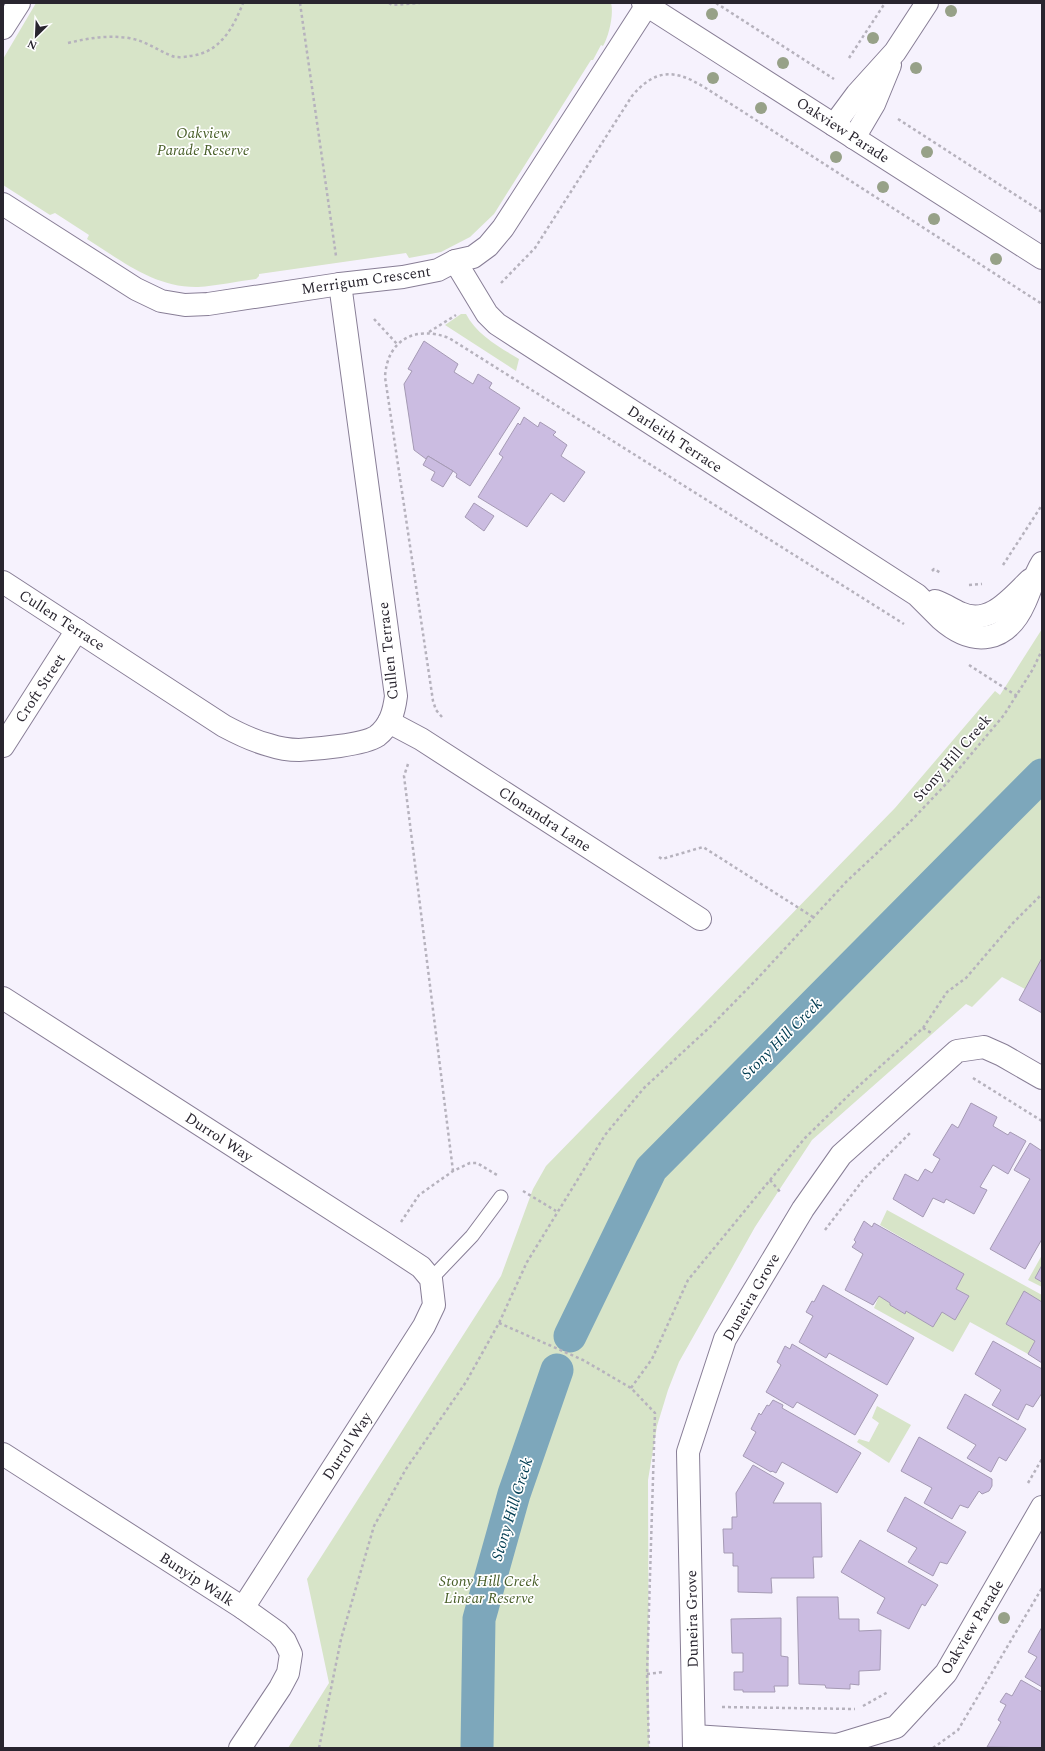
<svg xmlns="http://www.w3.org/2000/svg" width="1045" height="1751" font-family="Spectral,serif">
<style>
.green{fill:#d7e4c8}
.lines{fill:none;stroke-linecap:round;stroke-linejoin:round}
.canal{stroke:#7da7bb;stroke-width:33}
.building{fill:#cbbce1;stroke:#a59ab4}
.lane-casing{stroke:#887e96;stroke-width:15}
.street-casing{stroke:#887e96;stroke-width:24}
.path{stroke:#b6b2bd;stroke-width:2.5;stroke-dasharray:3 3;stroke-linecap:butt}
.lane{stroke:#fff;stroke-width:13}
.street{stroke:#fff;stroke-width:22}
.tree{fill:#97a188}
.labels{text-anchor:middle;stroke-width:3.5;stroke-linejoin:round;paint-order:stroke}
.street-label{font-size:15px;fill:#29252f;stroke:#fff}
.park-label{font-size:15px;font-style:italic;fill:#495f29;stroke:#fff}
.water-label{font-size:16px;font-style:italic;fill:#003c51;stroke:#fff}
</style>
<rect width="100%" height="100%" fill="#f6f2fd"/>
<g class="green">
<path d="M36 3H611C614 14 609 36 603 46L601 45 593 60H591L494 214 470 237 441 252 409 258 406 253 259 274V276L256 279C237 281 217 286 198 287 155 288 122 261 87 239L89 235 55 213 50 215 3 185V59Z"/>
<path d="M461 314H466C477 335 499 347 519 359L516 371 445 325Z"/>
<path d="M1042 629V958L1025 989 1002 977 972 1007 966 1004 812 1140 755 1227 679 1362 668 1390 657 1426 648 1480 649 1748H288L329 1683 307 1579 501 1276 533 1189 546 1166 895 808 995 691 1000 695Z"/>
<path d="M887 1210 1042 1295V1302L1024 1292 1006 1324 1035 1341 1028 1354 970 1322 953 1352 874 1308 879 1296 890 1303V1305L905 1314 906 1311 933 1327 942 1312 955 1320 969 1296 956 1289 964 1274 880 1225Z"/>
<path d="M1042 1255V1265L1035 1278 1042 1282V1287L1028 1280Z"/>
<path d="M877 1406 911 1425 889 1463 857 1442 859 1439 869 1442 879 1423 872 1418Z"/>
</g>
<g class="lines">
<g class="canal">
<path d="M570 1336 651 1169 1042 775"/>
<path d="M477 1748 479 1619 514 1494 557 1370"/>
</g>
</g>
<g class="building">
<path d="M424 341 458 364 454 372 473 384 478 374 492 383 489 388 520 408 470 486 456 477 457 474 453 471 428 456 426 459 414 450 404 384 412 371 408 369Z"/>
<path d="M524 417 538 427 540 422 556 432 553 435 567 445 561 456 585 472 564 502 551 493 527 527 478 497 503 457 499 454 518 423 520 425Z"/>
<path d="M428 456 453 471 443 487 431 480 435 472 423 465Z"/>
<path d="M474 503 494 516 484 531 465 517Z"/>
<path d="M1042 958V1013L1019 1000Z"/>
<path d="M971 1103 997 1117 993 1126 1008 1135 1010 1132 1026 1141 1008 1174 993 1165 980 1187 987 1190 974 1214 946 1199 944 1203 933 1198 923 1217 893 1199 905 1174 918 1181 925 1169 932 1173 940 1159 933 1155 952 1124 958 1128Z"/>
<path d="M1030 1143 1042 1151V1239L1025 1269 990 1249 1030 1179 1014 1170Z"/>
<path d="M864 1221 872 1227 874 1223 964 1274 956 1289 969 1296 955 1320 942 1312 933 1327 906 1311 905 1314 890 1305V1303L879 1296 873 1305 845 1290 863 1254 852 1247 856 1242 854 1240Z"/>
<path d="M1042 1265V1282L1035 1278Z"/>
<path d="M823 1285 914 1338 887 1385 829 1353 826 1358 799 1342 813 1316 806 1312 812 1301 814 1302Z"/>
<path d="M1024 1291 1042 1302V1363L1028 1354 1035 1341 1006 1324Z"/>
<path d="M993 1341 1042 1369V1393L1033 1407 1026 1404 1018 1420 992 1405 1001 1390 975 1374Z"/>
<path d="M792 1344 878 1395 855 1435 797 1402 793 1408 766 1392 781 1365 777 1362 785 1346 790 1349Z"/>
<path d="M965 1394 1026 1429 1006 1461 999 1457 991 1472 967 1458 976 1445 947 1428Z"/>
<path d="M773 1400 783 1405 782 1408 861 1453 837 1493 782 1462 776 1473 772 1471 771 1472 743 1456 756 1432 751 1429 759 1413 761 1415 767 1405 769 1406Z"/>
<path d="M919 1437 992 1479V1486L989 1491 982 1494 979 1491 968 1508 960 1505 952 1519 924 1503 932 1488 901 1471Z"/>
<path d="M753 1465 784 1483 773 1503H821L822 1557H813L814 1578H771L772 1593 738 1592V1566H733V1553H724L723 1529H732V1517H737L736 1493Z"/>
<path d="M905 1497 966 1532 947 1564 940 1562 933 1576 908 1562 917 1548 887 1531Z"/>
<path d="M860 1540 938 1585 925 1606 922 1604 909 1629 877 1613 885 1598 841 1572Z"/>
<path d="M797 1597H838L839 1619H859V1631L881 1630 880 1670 859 1671V1685L850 1684V1689L826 1688 825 1685 799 1684Z"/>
<path d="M781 1618V1656L788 1657V1686H774L775 1692H743V1690H734V1672H743V1653H732L731 1619Z"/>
<path d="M1042 1627V1687L1025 1677 1037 1657 1028 1652Z"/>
<path d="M1021 1680 1042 1692V1748L987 1747 1001 1722 998 1720 1006 1705 1000 1702 1006 1693 1012 1696Z"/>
</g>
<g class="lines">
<defs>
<path id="lane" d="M431 1279 472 1236 501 1197"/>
<g id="street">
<path d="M643 3 1042 258"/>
<path d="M3 28 19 3"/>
<path d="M834 125 857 94 895 52 927 3"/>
<path d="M854 138 874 104 890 65"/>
<path d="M3 204 136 289 161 301 185 305 208 304 340 284 403 277 438 270 455 261 473 257 488 246 503 228 647 5"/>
<path d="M455 261 487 314 497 324 917 595C925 603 933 611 941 619 974 648 1007 643 1025 602 1031 589 1034 576 1042 563"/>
<path d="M3 582 224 726C239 734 253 741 269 745 278 748 290 750 299 750 316 749 364 745 377 736 390 726 394 712 396 696L340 284"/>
<path d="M935 601C944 604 951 609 960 613 989 627 1011 598 1030 580"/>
<path d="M389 722 421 739 700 919"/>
<path d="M3 746 77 630"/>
<path d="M3 998 386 1244 421 1267 431 1279 434 1305 424 1326 243 1608"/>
<path d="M3 1454 243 1608 278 1633 285 1641 291 1654 288 1673 280 1688 240 1748"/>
<path d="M694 1736 837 1745 896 1727 946 1673 1042 1507"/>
<path d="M694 1748 688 1452 725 1339 803 1209 841 1155 957 1051 984 1047 1002 1055 1042 1078"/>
</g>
</defs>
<use href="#lane" class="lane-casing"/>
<use href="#street" class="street-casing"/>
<g class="path">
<path d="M300 3 336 256"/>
<path d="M389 3 392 5 420 3"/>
<path d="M716 3 834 79"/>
<path d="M68 43C89 38 108 35 129 38 146 41 157 50 172 56 177 58 185 57 190 56 219 53 233 29 243 3"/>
<path d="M849 58 885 3"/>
<path d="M898 119 1042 212"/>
<path d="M501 283 535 248 632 96C667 54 694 82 731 104L1042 304"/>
<path d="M374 319 398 345"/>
<path d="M429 332 456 315"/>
<path d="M1003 565 1042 505"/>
<path d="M932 571 934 569 941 573"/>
<path d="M969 585 982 584"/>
<path d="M969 665 1017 696"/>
<path d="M442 717 436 710 433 701 385 377C387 340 415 325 449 338L904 624"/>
<path d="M408 764 404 776 453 1171"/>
<path d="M659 857 662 859 703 847 813 917"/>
<path d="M923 1028 933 1034"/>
<path d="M973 1078 1042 1121"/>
<path d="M770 1180 781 1193"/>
<path d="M523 1191 556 1211"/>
<path d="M401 1222 419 1195 453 1171 470 1163H477L497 1175"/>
<path d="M825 1230 863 1180 910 1133"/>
<path d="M499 1323 583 1360 631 1388 655 1413 647 1674 649 1748"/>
<path d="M631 1388 652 1359 688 1280 770 1180 805 1138 852 1092 923 1028 947 992 966 978 1013 923 1042 894"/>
<path d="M1028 1483 1042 1459"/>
<path d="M647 1674 664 1672"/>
<path d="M863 1706 888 1692"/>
<path d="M722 1707 855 1709"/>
<path d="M319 1748 341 1639 374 1526 406 1469 466 1382 499 1323 527 1262 605 1135 644 1088 711 1026 758 978 846 882 910 822 947 783 1004 715 1033 669 1042 650"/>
<path d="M933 1748 958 1730 1042 1588"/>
</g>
<use href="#lane" class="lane"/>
<use href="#street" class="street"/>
</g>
<g class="tree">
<circle cx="951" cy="11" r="6"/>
<circle cx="712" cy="14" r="6"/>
<circle cx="873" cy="38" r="6"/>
<circle cx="783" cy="63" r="6"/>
<circle cx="916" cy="68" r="6"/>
<circle cx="713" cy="78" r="6"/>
<circle cx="761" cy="108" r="6"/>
<circle cx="927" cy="152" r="6"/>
<circle cx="836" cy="157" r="6"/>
<circle cx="883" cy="187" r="6"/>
<circle cx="934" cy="219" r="6"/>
<circle cx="996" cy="259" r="6"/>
<circle cx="1004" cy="1618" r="6"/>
</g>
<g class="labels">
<g class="street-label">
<text transform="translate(843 130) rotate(33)" y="5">Oakview Parade</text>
<text transform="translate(366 280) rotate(-8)" y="5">Merrigum Crescent</text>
<text transform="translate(675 439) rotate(33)" y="5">Darleith Terrace</text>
<text transform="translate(62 620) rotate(33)" y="5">Cullen Terrace</text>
<text transform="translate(388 651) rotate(-96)" y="5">Cullen Terrace</text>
<text transform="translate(40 688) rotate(-57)" y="5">Croft Street</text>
<text transform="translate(952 758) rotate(-49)" y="5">Stony Hill Creek</text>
<text transform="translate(545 819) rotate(33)" y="5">Clonandra Lane</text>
<text transform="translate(219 1137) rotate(33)" y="5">Durrol Way</text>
<text transform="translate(751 1297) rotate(-60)" y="5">Duneira Grove</text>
<text transform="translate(347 1446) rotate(-57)" y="5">Durrol Way</text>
<text transform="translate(197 1579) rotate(33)" y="5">Bunyip Walk</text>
<text transform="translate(692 1619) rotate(-91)" y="5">Duneira Grove</text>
<text transform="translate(972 1627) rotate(-59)" y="5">Oakview Parade</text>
</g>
<g class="park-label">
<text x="203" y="138">Oakview<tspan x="203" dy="17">Parade Reserve</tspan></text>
<text x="489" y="1586">Stony Hill Creek<tspan x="489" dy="17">Linear Reserve</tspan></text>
</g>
<g class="water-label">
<text transform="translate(781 1038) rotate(-45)" y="6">Stony Hill Creek</text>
<text transform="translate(511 1509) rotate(-73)" y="6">Stony Hill Creek</text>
</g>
</g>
<rect width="1045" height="1751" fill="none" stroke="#29252f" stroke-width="8"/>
<g transform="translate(36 36) rotate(204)" stroke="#ffffff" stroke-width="3" paint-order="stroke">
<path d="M0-3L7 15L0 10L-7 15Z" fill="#29252f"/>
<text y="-6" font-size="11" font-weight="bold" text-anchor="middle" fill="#29252f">N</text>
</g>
</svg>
